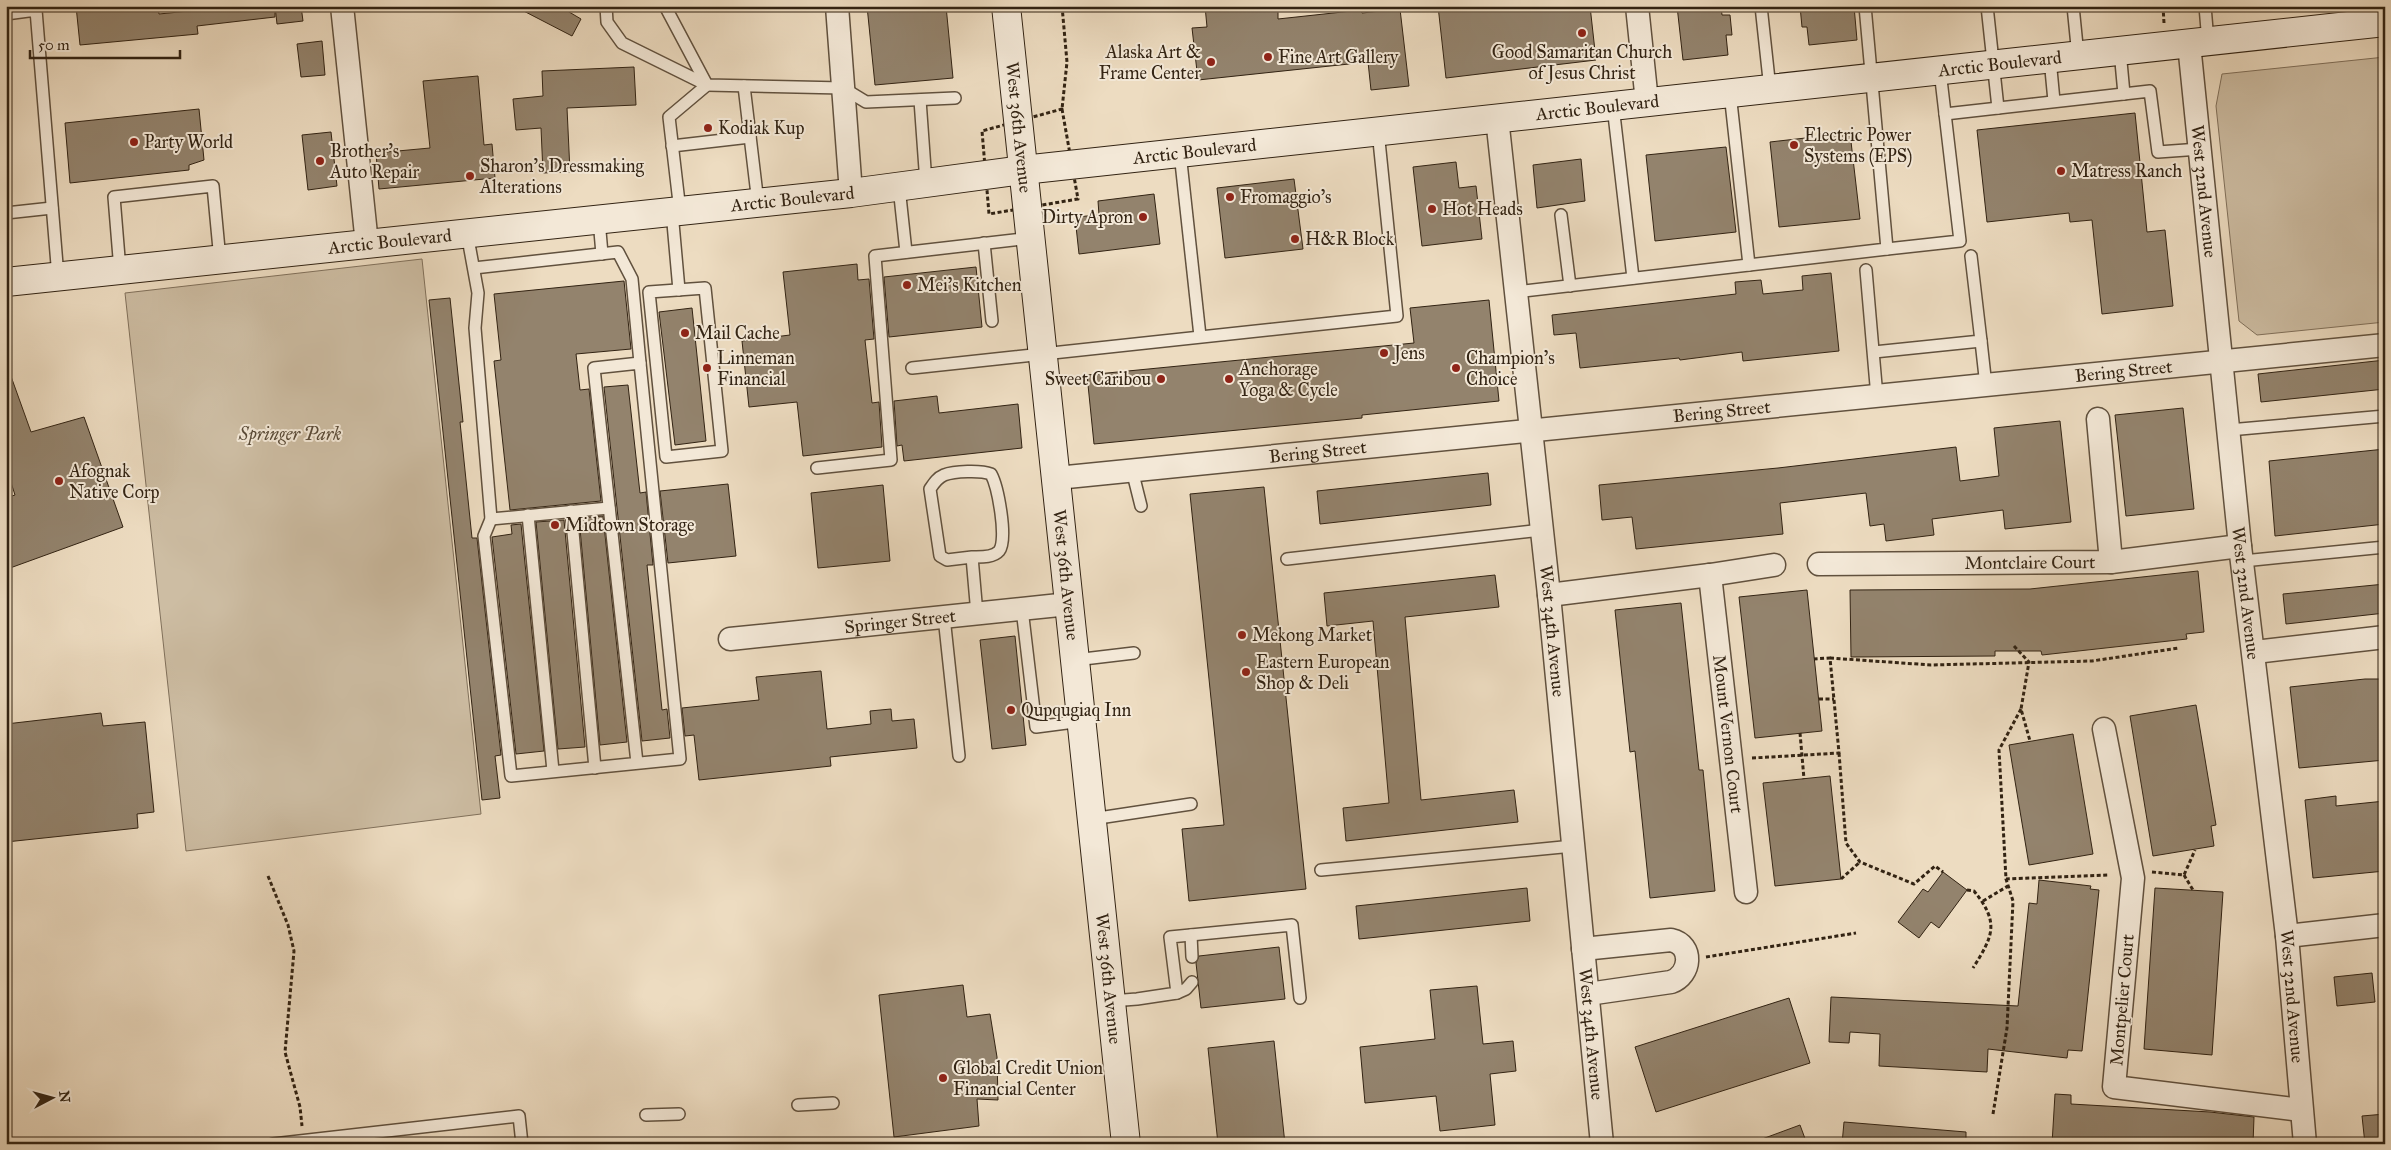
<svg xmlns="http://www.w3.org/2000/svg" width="2391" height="1150" font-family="'IM FELL Great Primer',serif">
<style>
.green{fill:#cdbda3;stroke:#80705b}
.building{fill:#93836d;stroke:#322313}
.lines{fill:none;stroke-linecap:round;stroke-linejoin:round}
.lane-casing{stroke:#61513e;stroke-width:14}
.street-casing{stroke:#61513e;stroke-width:25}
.secondary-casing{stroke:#322313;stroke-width:30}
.path{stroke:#322313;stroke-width:3;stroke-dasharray:4 2.5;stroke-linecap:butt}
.lane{stroke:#f3e8d7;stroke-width:11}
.street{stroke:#f3e8d7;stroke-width:22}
.secondary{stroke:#f3e8d7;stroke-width:28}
.poi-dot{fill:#8f2418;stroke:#f3e8d7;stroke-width:2}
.labels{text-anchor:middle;stroke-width:4;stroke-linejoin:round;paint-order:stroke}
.poi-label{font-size:18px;fill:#322313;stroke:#f3e8d7;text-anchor:start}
.street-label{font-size:18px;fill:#322313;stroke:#f3e8d7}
.park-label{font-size:18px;font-style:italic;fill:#594a37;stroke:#f3e8d7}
</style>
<rect width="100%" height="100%" fill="#eddcc1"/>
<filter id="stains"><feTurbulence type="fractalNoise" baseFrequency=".004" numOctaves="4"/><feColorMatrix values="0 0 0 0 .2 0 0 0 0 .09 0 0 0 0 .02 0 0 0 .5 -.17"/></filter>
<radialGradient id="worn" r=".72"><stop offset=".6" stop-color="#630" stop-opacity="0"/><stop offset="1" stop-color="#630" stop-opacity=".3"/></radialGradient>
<g class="green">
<path d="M2385 57V322L2257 335 2239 321 2216 106 2222 74Z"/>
<path d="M422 259 481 814 186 851 125 293Z"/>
</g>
<g class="building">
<path d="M76 6H134V8L158 6 159 14 219 8V6H275V17L197 26 198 34 80 45Z"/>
<path d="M275 6H301L303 21 277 24Z"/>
<path d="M514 6H559L581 19 572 36Z"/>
<path d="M867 6H946L953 78 875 85Z"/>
<path d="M1205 6H1278V19L1361 10 1362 13 1400 9 1409 86 1371 90 1368 62 1198 80 1192 28 1207 27Z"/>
<path d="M1438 6H1590L1596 60 1446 78Z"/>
<path d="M1677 6H1721L1722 15H1730L1732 35H1726L1728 55 1683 60Z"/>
<path d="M1800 6H1854L1857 40 1809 45 1807 27H1802Z"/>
<path d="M322 41 325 75 301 77 297 44Z"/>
<path d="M634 67 636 105 567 108 570 172 543 173 541 128 516 130 513 99 543 96 542 71Z"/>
<path d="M478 76 484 145 492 144 495 178 379 189 376 153 430 148 423 81Z"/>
<path d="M199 109 204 160 189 165V170L70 183 65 123Z"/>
<path d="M2135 113 2147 232 2165 230 2173 306 2102 314 2092 220 2070 222 2069 213 1987 222 1977 130Z"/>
<path d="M331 132 337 186 308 190 302 135Z"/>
<path d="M1850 133 1860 219 1779 227 1770 142Z"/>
<path d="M1726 147 1736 232 1655 241 1646 155Z"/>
<path d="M1581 159 1585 201 1537 208 1533 165Z"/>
<path d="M1456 162 1459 188 1476 186 1482 239 1422 246 1413 167Z"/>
<path d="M1294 179 1303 249 1225 258 1217 188Z"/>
<path d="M1154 194 1160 244 1079 254 1075 217 1099 215 1098 201Z"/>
<path d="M857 264 858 280 869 279 874 339 865 340 872 403 879 402 882 447 803 456 797 402 749 407 742 341 790 335 783 272Z"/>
<path d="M976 267 982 327 889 337 884 277Z"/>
<path d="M1831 273 1839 351 1743 361 1742 352 1680 360 1679 358 1580 368 1576 333 1554 335 1552 315 1736 294 1735 282 1761 280 1763 294 1803 290 1802 276Z"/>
<path d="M624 281 631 349 576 354 580 390 589 389 601 501 510 510 494 361 501 360 494 294Z"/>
<path d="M450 298 463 422H460L472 538H477L501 755 495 756 500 798 482 800 429 300Z"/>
<path d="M1489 300 1499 401 1362 415V418L1094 444 1087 375 1414 343 1410 308Z"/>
<path d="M692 308 706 441 675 445 659 312Z"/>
<path d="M2385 360V389L2261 402 2258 374Z"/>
<path d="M8 368 31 432 84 417 123 527 10 568 6 555V498L15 495 6 467V369Z"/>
<path d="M628 385 640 493 646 492 653 565H647L662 710 667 709 670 738 642 741 604 387Z"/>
<path d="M937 396 939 413 1018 404 1022 448 904 461 902 445 897 446 894 401Z"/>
<path d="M2183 408 2194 509 2126 516 2115 415Z"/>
<path d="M2060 421 2071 522 2005 529 2003 510 1932 519 1934 535 1886 541 1884 524 1870 526 1866 493 1780 503 1783 534 1636 549 1632 517 1602 520 1599 485 1778 468 1956 447 1960 481 1999 476 1994 428Z"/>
<path d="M2385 449V524L2275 536 2269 461Z"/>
<path d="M1488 473 1491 505 1320 524 1317 491Z"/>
<path d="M728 484 736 556 668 563 660 491Z"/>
<path d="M883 485 890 561 818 568 811 493Z"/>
<path d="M1264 487 1306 889 1189 901 1182 829 1224 825 1190 494Z"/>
<path d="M603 516 627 742 600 745 579 518Z"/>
<path d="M564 520 585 747 558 749 536 522Z"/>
<path d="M521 524 544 751 516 754 492 537 512 534 511 525Z"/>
<path d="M2198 571 2204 632 2186 634 2187 639 2042 655 2041 651H1995V656L1851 657 1850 590 2030 589Z"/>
<path d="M1495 575 1499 607 1405 617 1421 800 1514 790 1518 822 1346 841 1343 808 1389 803 1373 621 1327 626 1324 593Z"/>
<path d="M2385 584V613L2286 624 2283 594Z"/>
<path d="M1807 590 1822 731 1755 738 1739 597Z"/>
<path d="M1681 603 1699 770H1703L1715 891 1650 898 1635 751 1630 752 1615 610Z"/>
<path d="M1015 636 1026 745 992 749 980 640Z"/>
<path d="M821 671 827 729 871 724 870 711 891 709 892 721 914 719 917 748 830 757 831 766 699 780 694 735 685 736 682 708 759 700 756 677Z"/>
<path d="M2365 679H2385V760L2299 768 2290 687Z"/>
<path d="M2196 705 2216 825 2211 826 2214 846 2153 856 2130 716Z"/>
<path d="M101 713 103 726 145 722 154 812 137 814 138 828 6 842V724Z"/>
<path d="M2073 734 2093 854 2029 865 2009 745Z"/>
<path d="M1830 776 1841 879 1775 886 1763 783Z"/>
<path d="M2336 796V806L2385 801V817H2383L2385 871 2313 878 2305 800Z"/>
<path d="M1943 872 1967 890 1939 928 1931 922 1919 938 1898 922 1923 889 1928 892Z"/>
<path d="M2039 880 2091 886 2090 889 2099 890 2082 1051 2068 1050 2067 1058 1988 1049 1987 1072 1879 1066 1880 1034 1850 1032 1849 1043 1829 1042 1831 997 2018 1006 2029 903 2037 904Z"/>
<path d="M1527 888 1530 921 1359 939 1356 906Z"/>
<path d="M2155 888 2223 892 2212 1055 2144 1049Z"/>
<path d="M1279 947 1285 999 1201 1008 1196 963 1199 956Z"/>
<path d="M2372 973 2375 1002 2337 1006 2334 977Z"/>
<path d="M963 985 967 1017 990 1014 997 1057 998 1100 977 1099 979 1126 894 1137 879 995Z"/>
<path d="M1477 986 1483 1044 1513 1041 1516 1071 1490 1074 1495 1125 1440 1131 1436 1096 1365 1103 1360 1047 1435 1039 1430 990Z"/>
<path d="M1789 998 1810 1063 1656 1112 1635 1047Z"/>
<path d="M1274 1041 1285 1144H1218L1208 1048Z"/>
<path d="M2055 1094 2071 1095V1104L2210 1112 2254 1117 2253 1144H2052Z"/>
<path d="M2385 1114V1144H2365L2362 1116Z"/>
<path d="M1844 1122 1966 1132V1144H1842Z"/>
<path d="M1800 1125 1807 1144H1755L1754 1142Z"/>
</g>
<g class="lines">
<defs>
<g id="lane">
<path d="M606 6 607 22 622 43 707 85 843 88 866 102 955 98"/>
<path d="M665 6 707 85"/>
<path d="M1761 6 1770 89"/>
<path d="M1987 6 1998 108"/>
<path d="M2073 6 2078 56"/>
<path d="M2205 6 2208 42"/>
<path d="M6 14 36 10 58 277"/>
<path d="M2120 51 2124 94"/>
<path d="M2050 59 2054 101"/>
<path d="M744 86 758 203"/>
<path d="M1730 93 1749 265"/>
<path d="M920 100 926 183"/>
<path d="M1613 106 1633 278"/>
<path d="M1945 114 2150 91 2158 152 2200 149"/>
<path d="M672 146 750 137"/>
<path d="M1180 153 1200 336"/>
<path d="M899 187 906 252"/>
<path d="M680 211 669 117 707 85"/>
<path d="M672 212 679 290"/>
<path d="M6 213 52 208"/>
<path d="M1561 215 1570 286"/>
<path d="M599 220 602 254"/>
<path d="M467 233 478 293 475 328 491 519 484 536 511 776 680 759 640 363 594 368 637 763"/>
<path d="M984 243 992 321"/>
<path d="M1887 249 1960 241 1940 71"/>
<path d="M474 268 618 252 632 279 640 363"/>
<path d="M120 270 114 197 213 186 220 260"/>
<path d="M1866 270 1877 397"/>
<path d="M705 288 722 451 666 457 649 292Z"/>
<path d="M1515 292 1887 249 1865 6"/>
<path d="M1981 341 1986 386"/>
<path d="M1874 352 1981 341 1971 256"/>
<path d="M912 368 1397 316 1378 131"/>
<path d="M2229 430 2385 416"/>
<path d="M817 468 891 460 875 256 1031 238"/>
<path d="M1132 470 1141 506"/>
<path d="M571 511 595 768"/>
<path d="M528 515 553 771"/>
<path d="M491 519 609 508"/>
<path d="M972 557 947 560 940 556 930 489C934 483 937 478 944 475 954 471 981 470 991 474 998 487 1008 540 999 551 993 558 980 557 972 557L977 614"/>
<path d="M1287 559 1541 530"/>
<path d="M2243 561 2385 547"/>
<path d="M1022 609 1036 727 1082 721"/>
<path d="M944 617 959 756"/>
<path d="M1075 660 1134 653"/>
<path d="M1092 819 1191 804"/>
<path d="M1321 870 1573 846"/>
<path d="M1191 935 1192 957"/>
<path d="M1177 993 1186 989 1192 982"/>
<path d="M1111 1001 1137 999 1177 993 1170 937 1292 925 1300 998"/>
<path d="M798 1105 833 1103"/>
<path d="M646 1115 679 1114"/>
<path d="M273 1144 519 1116 522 1144"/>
</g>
<g id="street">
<path d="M342 6 367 244"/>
<path d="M837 6 851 193"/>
<path d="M1637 6 1647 102"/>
<path id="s1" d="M2189 44 2240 546 2287 936 2305 1144"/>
<path id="s2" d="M1497 118 1549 595 1602 1144"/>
<path d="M2098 419 2111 562"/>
<path id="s3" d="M1057 478 2385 345"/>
<path id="s4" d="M1819 564 2111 562 2240 546"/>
<path id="s5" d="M1710 575 1746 892"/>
<path d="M1549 595 1710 575 1774 565"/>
<path id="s6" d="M730 639 1069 604"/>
<path d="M2255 652 2385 637"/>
<path d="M2104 729 2133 878 2114 1087 2301 1110"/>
<path d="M2287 936 2385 925"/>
<path d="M1583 949 1671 940C1694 945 1691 975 1671 982L1588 994"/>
</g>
<g id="secondary">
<path id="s7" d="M1006 6 1126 1144"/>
<path id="s8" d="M6 282 851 193 1023 170 2385 22"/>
</g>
</defs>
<use href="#lane" class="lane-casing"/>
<use href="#street" class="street-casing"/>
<use href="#secondary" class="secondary-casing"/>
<g class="path">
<path d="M1062 6 1067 62 1062 109"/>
<path d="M2163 6 2164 23"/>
<path d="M1062 109 1078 199 989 214 982 131Z"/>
<path d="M2014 646 2029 662 2021 709 2030 741"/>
<path d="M1830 658 1931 665 2092 661 2179 648"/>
<path d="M1819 699H1834"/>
<path d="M2021 709 1999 750 2006 879 2109 875"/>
<path d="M1800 733 1804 779"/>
<path d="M1839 753 1846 843 1860 862 1914 884 1935 866 1943 872"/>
<path d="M1752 758 1839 753 1830 658 1814 659"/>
<path d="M2152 872 2184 875 2195 850"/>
<path d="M2184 875 2193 890"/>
<path d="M268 876 288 925 294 951 285 1052 300 1107 302 1126"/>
<path d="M1841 879 1860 862"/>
<path d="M1967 890 1974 891C2000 923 1993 936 1973 968"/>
<path d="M1983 901 2008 886"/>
<path d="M1706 957 1856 933"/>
<path d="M1993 1114 2007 1028 2013 901 2006 879"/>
</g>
<use href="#lane" class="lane"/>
<use href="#street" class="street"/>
<use href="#secondary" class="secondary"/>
</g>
<g class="poi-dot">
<circle cx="1582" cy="33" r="5"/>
<circle cx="1268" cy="57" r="5"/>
<circle cx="1211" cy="62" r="5"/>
<circle cx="708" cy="128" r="5"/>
<circle cx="134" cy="142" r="5"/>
<circle cx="1794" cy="145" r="5"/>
<circle cx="320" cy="161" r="5"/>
<circle cx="2061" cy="171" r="5"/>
<circle cx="470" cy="176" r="5"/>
<circle cx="1230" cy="197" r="5"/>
<circle cx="1432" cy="209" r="5"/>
<circle cx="1143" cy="217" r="5"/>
<circle cx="1295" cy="239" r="5"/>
<circle cx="907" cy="285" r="5"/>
<circle cx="685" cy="333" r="5"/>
<circle cx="1384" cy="353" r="5"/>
<circle cx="707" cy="368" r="5"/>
<circle cx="1456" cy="368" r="5"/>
<circle cx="1161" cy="379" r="5"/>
<circle cx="1229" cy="379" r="5"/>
<circle cx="59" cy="481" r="5"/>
<circle cx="555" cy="525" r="5"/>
<circle cx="1242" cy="635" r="5"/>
<circle cx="1246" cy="672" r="5"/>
<circle cx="1011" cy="710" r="5"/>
<circle cx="943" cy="1078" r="5"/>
</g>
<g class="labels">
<g class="poi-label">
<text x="1201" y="58" text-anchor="end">Alaska Art &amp;<tspan x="1201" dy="21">Frame Center</tspan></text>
<text x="1582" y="58" text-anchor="middle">Good Samaritan Church<tspan x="1582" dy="21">of Jesus Christ</tspan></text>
<text x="1278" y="63">Fine Art Gallery</text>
<text x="718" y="134">Kodiak Kup</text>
<text x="1804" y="141">Electric Power<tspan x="1804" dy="21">Systems (EPS)</tspan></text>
<text x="144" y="148">Party World</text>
<text x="330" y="157">Brother's<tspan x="330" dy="21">Auto Repair</tspan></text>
<text x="480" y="172">Sharon's Dressmaking<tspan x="480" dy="21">Alterations</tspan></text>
<text x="2071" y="177">Matress Ranch</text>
<text x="1240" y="203">Fromaggio's</text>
<text x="1442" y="215">Hot Heads</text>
<text x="1133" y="223" text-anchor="end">Dirty Apron</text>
<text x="1305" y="245">H&amp;R Block</text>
<text x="917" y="291">Mei’s Kitchen</text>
<text x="695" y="339">Mail Cache</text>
<text x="1394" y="359">Jens</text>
<text x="717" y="364">Linneman<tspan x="717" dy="21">Financial</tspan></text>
<text x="1466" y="364">Champion's<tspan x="1466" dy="21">Choice</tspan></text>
<text x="1239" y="375">Anchorage<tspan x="1239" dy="21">Yoga &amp; Cycle</tspan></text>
<text x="1151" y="385" text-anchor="end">Sweet Caribou</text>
<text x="69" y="477">Afognak<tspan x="69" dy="21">Native Corp</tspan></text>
<text x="565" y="531">Midtown Storage</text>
<text x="1252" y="641">Mekong Market</text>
<text x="1256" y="668">Eastern European<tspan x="1256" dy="21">Shop &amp; Deli</tspan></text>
<text x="1021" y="716">Qupqugiaq Inn</text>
<text x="953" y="1074">Global Credit Union<tspan x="953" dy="21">Financial Center</tspan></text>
</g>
<g class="street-label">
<text dy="6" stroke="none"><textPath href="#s8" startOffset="2006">Arctic Boulevard</textPath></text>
<text dy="6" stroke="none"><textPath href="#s8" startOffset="1601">Arctic Boulevard</textPath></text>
<text dy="6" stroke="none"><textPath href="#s7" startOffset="122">West 36th Avenue</textPath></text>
<text dy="6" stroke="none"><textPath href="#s8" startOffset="1196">Arctic Boulevard</textPath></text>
<text dy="6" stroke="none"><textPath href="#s1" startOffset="148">West 32nd Avenue</textPath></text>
<text dy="6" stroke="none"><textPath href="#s8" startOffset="791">Arctic Boulevard</textPath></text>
<text dy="6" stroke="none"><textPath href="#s8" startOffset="386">Arctic Boulevard</textPath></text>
<text dy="6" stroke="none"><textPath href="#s3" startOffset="1072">Bering Street</textPath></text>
<text dy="6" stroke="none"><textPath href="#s3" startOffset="668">Bering Street</textPath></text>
<text dy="6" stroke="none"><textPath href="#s3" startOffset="262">Bering Street</textPath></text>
<text dy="6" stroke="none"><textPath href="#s4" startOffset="211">Montclaire Court</textPath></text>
<text dy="6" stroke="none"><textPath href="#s7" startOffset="572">West 36th Avenue</textPath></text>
<text dy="6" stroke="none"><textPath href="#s1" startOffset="552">West 32nd Avenue</textPath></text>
<text dy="6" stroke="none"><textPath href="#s6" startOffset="171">Springer Street</textPath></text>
<text dy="6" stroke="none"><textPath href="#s2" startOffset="516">West 34th Avenue</textPath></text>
<text dy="6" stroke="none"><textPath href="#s5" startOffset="160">Mount Vernon Court</textPath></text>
<text dy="6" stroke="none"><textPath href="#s7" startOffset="978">West 36th Avenue</textPath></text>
<text dy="6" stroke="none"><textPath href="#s1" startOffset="958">West 32nd Avenue</textPath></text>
<text transform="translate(2122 1000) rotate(-85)" y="6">Montpelier Court</text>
<text dy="6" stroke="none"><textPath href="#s2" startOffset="921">West 34th Avenue</textPath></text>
</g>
<g class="park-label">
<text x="290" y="440">Springer Park</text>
</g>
</g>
<rect width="2391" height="1150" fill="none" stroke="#eddcc1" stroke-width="25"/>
<rect x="8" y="8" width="2376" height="1135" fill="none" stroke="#322313" stroke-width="2.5"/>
<rect x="12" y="12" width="2366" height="1125" fill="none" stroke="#322313"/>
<g transform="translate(52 1098) rotate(84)" stroke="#f3e8d7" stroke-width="4" paint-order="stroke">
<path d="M0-4L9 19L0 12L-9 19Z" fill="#322313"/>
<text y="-8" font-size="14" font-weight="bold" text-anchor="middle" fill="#322313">N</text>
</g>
<path d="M30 50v8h150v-8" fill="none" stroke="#322313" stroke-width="2.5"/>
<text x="38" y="50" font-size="15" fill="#322313" stroke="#f3e8d7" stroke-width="4" paint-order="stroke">50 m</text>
<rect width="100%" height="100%" filter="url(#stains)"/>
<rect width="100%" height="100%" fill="url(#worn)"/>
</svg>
